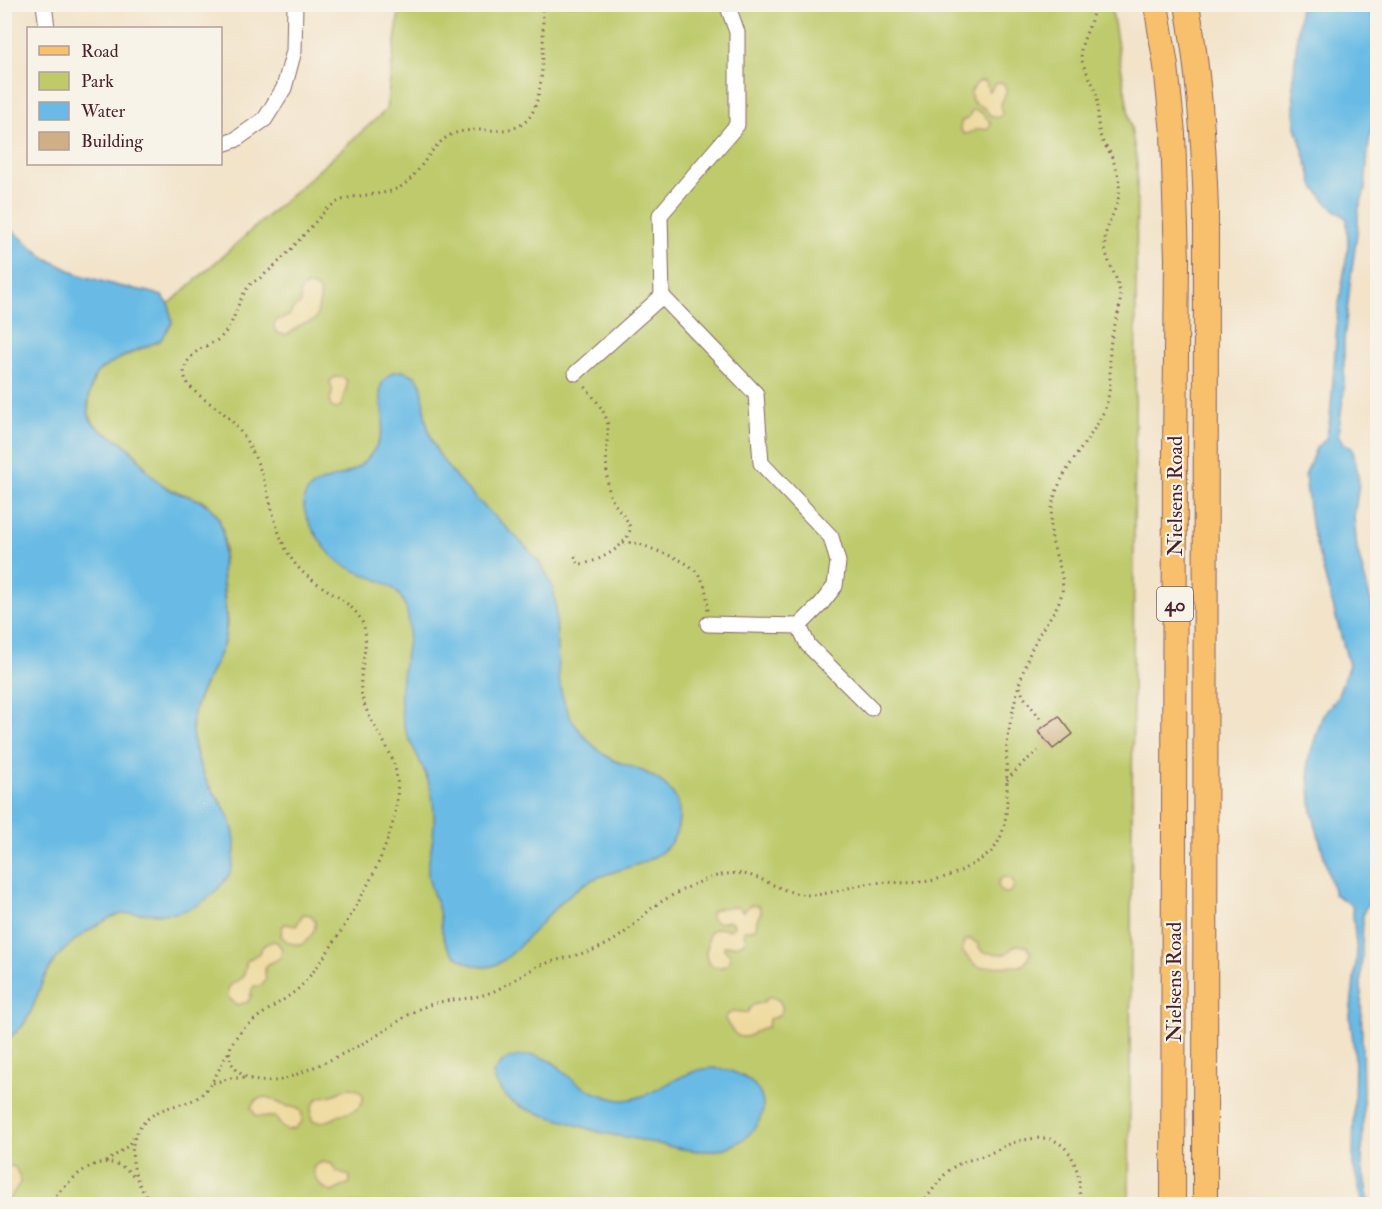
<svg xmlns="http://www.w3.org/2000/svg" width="1382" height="1209" font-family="'IM FELL Double Pica',serif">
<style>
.green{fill:#beca6c;stroke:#84744c;stroke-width:1.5}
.sand{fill:#eeda9e;stroke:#9c7c64;stroke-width:1.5}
.water{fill:#69bbe5;stroke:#5a6d88;stroke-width:1.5}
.building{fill:#d0af86}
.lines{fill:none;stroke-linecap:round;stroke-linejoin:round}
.minor-casing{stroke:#856462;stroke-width:17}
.primary-casing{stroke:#856462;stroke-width:26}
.path{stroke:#856462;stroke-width:3;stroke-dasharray:1.5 4.5;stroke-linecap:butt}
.minor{stroke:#fff;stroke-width:15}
.primary{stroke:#f8bf6c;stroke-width:24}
.labels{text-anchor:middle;stroke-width:4.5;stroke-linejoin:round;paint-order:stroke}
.shield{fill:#f7f3e8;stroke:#7e5f64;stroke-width:1.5}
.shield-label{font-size:20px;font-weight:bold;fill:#4a1f2b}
.street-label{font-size:21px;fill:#4a1f2b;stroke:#f7f3e8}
</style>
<rect width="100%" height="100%" fill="#f7f3e8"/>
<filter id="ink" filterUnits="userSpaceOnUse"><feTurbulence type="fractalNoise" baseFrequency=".0167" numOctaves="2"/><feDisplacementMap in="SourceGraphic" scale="12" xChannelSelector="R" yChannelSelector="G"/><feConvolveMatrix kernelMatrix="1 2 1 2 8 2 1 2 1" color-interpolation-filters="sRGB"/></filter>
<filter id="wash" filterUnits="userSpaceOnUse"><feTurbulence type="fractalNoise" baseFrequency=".008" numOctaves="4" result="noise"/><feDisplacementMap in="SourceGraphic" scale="24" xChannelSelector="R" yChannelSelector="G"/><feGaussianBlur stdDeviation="1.35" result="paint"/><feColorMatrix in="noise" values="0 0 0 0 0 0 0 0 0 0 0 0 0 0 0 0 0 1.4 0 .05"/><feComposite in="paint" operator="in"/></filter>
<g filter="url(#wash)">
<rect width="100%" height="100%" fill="#f2e3c9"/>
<path class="green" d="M400 5H1111L1137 164 1129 1204H5V1039C10 1035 18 1031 23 1025 34 1011 37 991 46 975 58 951 85 927 110 917 130 910 153 913 174 913L220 801 207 783 199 763 192 733 194 711 200 695 219 655 224 643 227 624 222 570 225 548 223 531 218 516 205 502 169 489 153 478 136 454 121 441 100 430 93 422 88 412 90 392 96 373 113 362 140 349 160 341 172 323 169 304 386 110Z"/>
<g class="sand">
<path d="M980 81H985C989 85 987 87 988 91L991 90C994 84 996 82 1003 83 1011 94 1002 96 1001 105 1001 108 1002 112 1002 115L1000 117C992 119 988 114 985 108 975 104 970 103 971 91L977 83Z"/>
<path d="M973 110C980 110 990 119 991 125L987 130C976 126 974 134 964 134L960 129 961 122 969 117 971 112Z"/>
<path d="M306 286C324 286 321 298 318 310 316 315 319 315 315 319 311 323 306 322 301 325 291 331 289 339 276 332 270 320 280 319 289 316L293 309 301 303 300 292 302 288Z"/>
<path d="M335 377C341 377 344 377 347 381 348 390 342 394 343 403L337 409 331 407C327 400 333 396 332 389 332 387 330 385 330 382L332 379Z"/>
<circle cx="1006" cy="885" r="8"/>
<path d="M752 905 759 906 761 912 757 920 756 928 751 930H744V934L746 937 744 943 735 946H724V949L730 955V959L727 965C717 970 706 966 706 953 706 949 708 946 708 943 709 940 708 936 709 933 716 926 721 928 730 930L734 926 733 922C724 919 719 927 711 918V912C719 906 729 908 738 907L743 912 749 906Z"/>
<path d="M303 914 311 915C321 926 311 938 301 945L289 943 281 936 282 927 285 924 296 926Z"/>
<path d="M970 939 977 943 981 950 985 953 1005 954 1016 945 1026 946 1030 951C1030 959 1027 964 1019 966L979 967 975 965 962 951 964 941Z"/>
<path d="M273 941 277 942 282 949 281 957C270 966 262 960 266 979 263 984 260 987 254 986 250 991 252 997 248 1002L237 1005 228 997C226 982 235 985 242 977 246 973 245 965 247 961L259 953 264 945Z"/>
<path d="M769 997C779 997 787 1007 779 1015 776 1018 772 1018 769 1019L768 1027C765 1028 761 1028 758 1030 756 1030 751 1035 749 1036 736 1041 730 1028 725 1019L727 1015 734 1011 747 1013C753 1002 754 1006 763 1002 766 1001 767 998 769 997Z"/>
<path d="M349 1088C372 1090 365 1113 340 1114 335 1120 319 1124 312 1121 310 1113 311 1103 319 1098 324 1096 330 1096 335 1094 340 1092 343 1089 349 1088Z"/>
<path d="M267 1097C273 1099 276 1102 281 1104 292 1110 304 1103 302 1122L294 1129 286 1130 282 1127 275 1117 256 1116 251 1108C254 1099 259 1098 267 1097Z"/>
<path d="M322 1162 332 1164 336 1171 350 1176V1183L332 1192C322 1189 311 1177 314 1166Z"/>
<path d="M10 1166 15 1167 19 1175 20 1183 10 1198 5 1201V1167Z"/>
</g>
<g class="water">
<path d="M1300 5H1370L1377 40V94L1368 150 1365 190 1358 211V226L1350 284 1344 341V390L1338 435 1343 443 1352 448 1355 459 1359 483 1354 517 1357 549 1377 625 1378 888C1373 898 1366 904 1363 914L1361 984 1363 1106 1362 1166 1369 1204H1363L1353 1164 1355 1058 1350 1017 1357 954 1352 905 1334 894 1312 811 1308 761 1322 717 1337 697 1349 665 1312 529 1305 476 1316 448 1326 439 1330 419 1334 369 1338 309 1348 249 1347 219 1329 205 1314 187 1295 123 1293 85Z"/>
<path d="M5 224 44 257 77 274 118 286 150 292 162 296 169 304 172 323C168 328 165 335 161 339 156 344 145 346 139 349 130 353 101 367 96 374 91 379 87 405 88 412 91 431 112 434 124 444 140 458 149 478 169 489 187 498 208 498 218 518 227 537 222 552 222 571 222 596 230 621 223 645 213 675 190 700 192 733 194 748 199 766 206 780 209 788 215 794 220 801 231 818 238 836 234 856 233 863 233 869 229 875 216 894 197 910 174 913 151 916 127 908 106 920 81 934 58 950 45 976 37 992 34 1011 23 1025 18 1031 10 1037 5 1042Z"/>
<path d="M403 371C408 373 413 374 417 378 425 387 423 403 425 415 427 425 430 436 434 445 448 476 491 512 516 537 531 552 545 566 552 587 558 606 556 628 557 648 558 673 559 701 574 723 583 736 598 752 613 760 620 763 628 765 635 768 656 776 680 790 679 815 679 863 628 864 594 879 568 890 545 920 525 940 517 949 507 960 495 965 488 968 480 967 473 965 466 963 466 962 459 958 437 943 444 925 437 903 432 891 427 879 428 866 428 865 431 851 431 850 434 833 436 814 432 796 428 773 415 753 406 732 403 723 401 711 401 702 398 674 412 645 408 617 402 576 365 581 339 562 326 552 297 513 305 496 313 479 337 479 352 471 360 466 369 458 374 450 381 439 384 426 383 413 382 403 378 392 382 383 385 378 389 375 393 372Z"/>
<path d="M533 1055C542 1057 551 1060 558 1066 562 1069 564 1073 568 1076 579 1085 593 1093 608 1097 612 1098 617 1100 621 1100 662 1100 688 1055 733 1072 785 1091 762 1142 717 1150 694 1154 664 1145 641 1140 626 1137 610 1135 596 1131 584 1128 573 1123 561 1120 547 1116 531 1112 518 1105 505 1098 497 1088 493 1074 505 1055 513 1057 533 1055Z"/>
</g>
<g id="blocks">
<path class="building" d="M1059 716 1073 734 1053 749 1038 731Z"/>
</g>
</g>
<g filter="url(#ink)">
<use href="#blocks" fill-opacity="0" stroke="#856462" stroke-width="1.5"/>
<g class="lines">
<defs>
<g id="minor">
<path d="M44 4 47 28"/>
<path d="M727 4 737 32V125L660 215 662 296 756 394 761 463 831 537 838 562 835 586 821 604 799 626"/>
<path d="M220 145 235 140 265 119 284 88 294 51 295 4"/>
<path d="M576 373 662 296"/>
<path d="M708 624 799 626 808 645 871 708"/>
</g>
<g id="primary">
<path d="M1156 4 1166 66 1173 133 1177 259 1175 450 1173 1204"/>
<path d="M1187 4C1199 73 1204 141 1206 211L1205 1204"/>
</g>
</defs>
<use href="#minor" class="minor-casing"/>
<use href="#primary" class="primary-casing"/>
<g class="path">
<path d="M542 4C544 30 545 91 532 113 515 144 474 120 447 137 429 149 421 171 405 184 383 200 352 190 331 206 326 209 323 213 320 217 302 236 285 258 265 274 253 284 251 280 243 295 235 309 234 325 221 337 214 344 202 346 195 353 165 380 205 398 222 412 231 419 236 426 243 435 251 448 258 463 263 477 273 507 276 540 296 565 314 588 356 599 364 627 369 647 359 669 361 690 364 717 384 736 393 761 412 814 366 891 338 936 327 953 315 971 301 986 283 1005 219 1031 231 1062 233 1066 236 1070 240 1073 249 1080 259 1082 270 1081 283 1081 287 1078 300 1073 329 1061 357 1048 384 1031 397 1023 410 1012 424 1007 444 998 466 1001 486 994 506 988 522 973 541 965 561 958 582 955 601 947 622 938 635 923 651 909 664 898 704 878 721 875 754 868 767 886 795 893 821 900 847 886 872 883 888 881 904 884 920 882 935 881 951 876 964 869 971 865 986 857 991 852 1015 826 1004 778 1007 745 1011 712 1021 669 1036 640 1043 626 1055 613 1060 599 1068 579 1055 559 1052 539 1050 528 1051 517 1052 507 1058 471 1089 444 1104 411 1113 388 1109 372 1110 349 1111 333 1118 319 1120 303 1122 278 1105 265 1105 243 1104 222 1122 208 1119 183 1118 173 1114 162 1110 153 1108 149 1104 145 1102 140 1095 124 1100 109 1096 93 1092 77 1080 67 1081 50 1082 42 1089 28 1091 20 1093 15 1093 10 1094 4"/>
<path d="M623 543C636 541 644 546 655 550 690 563 707 569 708 611"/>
<path d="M575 556 578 564C593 565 627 547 630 530 631 520 613 506 610 495 606 479 606 460 607 444 607 436 609 429 607 421 603 407 592 396 584 385"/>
<path d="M1020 687 1023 696 1040 718"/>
<path d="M1007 780 1024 762 1038 751"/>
<path d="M213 1083 231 1078H245"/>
<path d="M106 1162 128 1146 133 1138"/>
<path d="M48 1204C71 1180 100 1142 134 1176"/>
<path d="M146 1204 147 1198"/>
<path d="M155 1204C141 1193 135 1178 133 1161 129 1136 143 1116 167 1108 178 1104 192 1103 201 1095 214 1084 219 1067 228 1053"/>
<path d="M922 1204C932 1192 941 1175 955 1166 965 1160 979 1158 990 1153 999 1150 1007 1144 1016 1142 1026 1139 1043 1136 1053 1140 1077 1150 1082 1182 1079 1204"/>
</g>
<use href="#minor" class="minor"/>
<use href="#primary" class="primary"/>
</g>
</g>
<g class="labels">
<rect class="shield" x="1157" y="587" width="36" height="34" rx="4.5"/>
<g class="shield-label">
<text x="1175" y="611">40</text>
</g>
<g class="street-label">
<text transform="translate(1175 496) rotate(-90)" y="7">Nielsens Road</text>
<text transform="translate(1174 982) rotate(-90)" y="7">Nielsens Road</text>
</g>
</g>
<rect width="1382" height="1209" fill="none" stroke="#f7f3e8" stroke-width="24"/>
<rect x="27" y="27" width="195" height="138" fill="#f7f3e8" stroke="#b29e9c" stroke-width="1.5"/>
<rect x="39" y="46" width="30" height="9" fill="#f8bf6c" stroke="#b29e9c" stroke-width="1.5"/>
<text x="81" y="57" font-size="18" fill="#4a1f2b">Road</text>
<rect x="39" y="72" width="30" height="18" fill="#beca6c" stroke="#b29e9c" stroke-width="1.5"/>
<text x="81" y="87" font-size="18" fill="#4a1f2b">Park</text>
<rect x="39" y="102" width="30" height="18" fill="#69bbe5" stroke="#b29e9c" stroke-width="1.5"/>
<text x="81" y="117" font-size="18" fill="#4a1f2b">Water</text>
<rect x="39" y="132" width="30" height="18" fill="#d0af86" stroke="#b29e9c" stroke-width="1.5"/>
<text x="81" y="147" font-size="18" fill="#4a1f2b">Building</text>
</svg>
